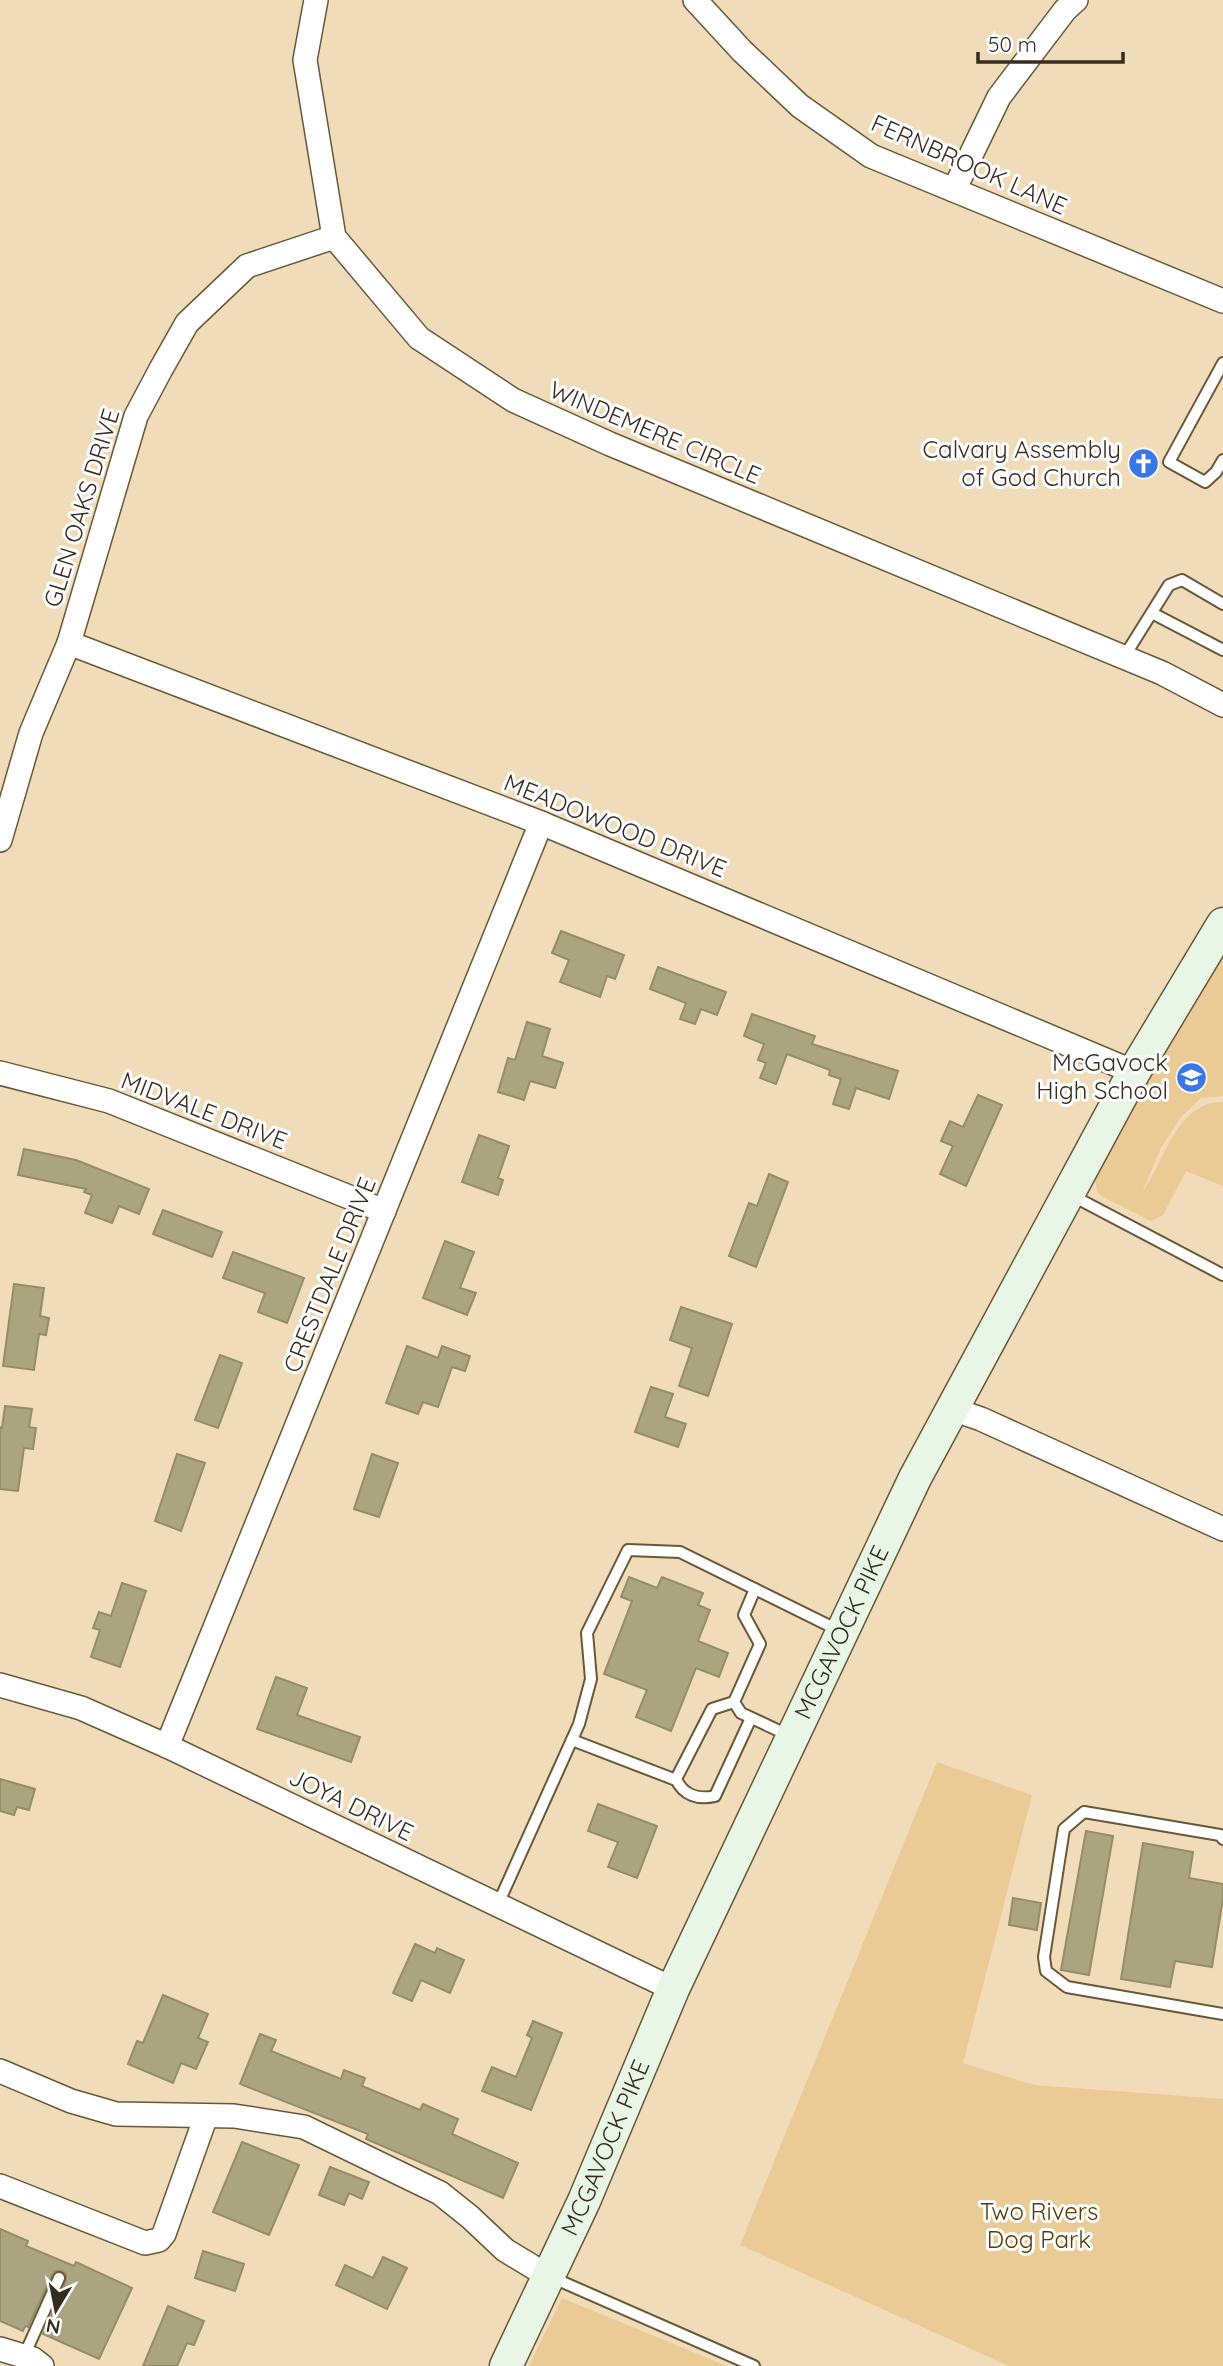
<svg xmlns="http://www.w3.org/2000/svg" width="1223" height="2366" font-family="Quicksand,sans-serif">
<style>
.green{fill:#eacb95}
.building{fill:#aaa580;stroke:#938e69;stroke-width:2}
.lines{fill:none;stroke-linecap:round;stroke-linejoin:round}
.lane-casing{stroke:#695737;stroke-width:14}
.street-casing{stroke:#695737;stroke-width:26}
.secondary-casing{stroke:#695737;stroke-width:35}
.lane{stroke:#fff;stroke-width:10}
.street{stroke:#fff;stroke-width:23}
.secondary{stroke:#e8f7e5;stroke-width:32}
.labels{text-anchor:middle;stroke-width:6;stroke-linejoin:round;paint-order:stroke}
.street-label{font-size:24px;fill:#352d1f;stroke:#fff}
.poi-label{font-size:24px;fill:#352d1f;stroke:#fff;text-anchor:end}
.park-label{font-size:24px;fill:#563c01;stroke:#fff}
</style>
<rect width="100%" height="100%" fill="#f1dcb9"/>
<g class="green">
<path d="M1223 958V1096L1201 1098 1181 1117 1161 1148 1142 1192C1164 1164 1176 1101 1223 1102V1186L1186 1171 1163 1215 1151 1221 1103 1197 1097 1192 1095 1175 1114 1137Z"/>
<path d="M937 1762 1032 1795 963 2063 1034 2085 1223 2099V2366H1009L740 2245Z"/>
<path d="M562 2298 727 2366H529Z"/>
</g>
<g class="building">
<path d="M561 931 624 955 615 979 607 976 600 997 560 982 569 960 552 953Z"/>
<path d="M658 967 726 992 717 1015 701 1009 695 1024 680 1019 686 1003 650 989Z"/>
<path d="M752 1014 815 1036 812 1044 898 1071 889 1099 856 1088 849 1109 833 1104 841 1079 829 1075 830 1070 787 1054 776 1084 760 1078 766 1063 758 1060 764 1044 744 1036Z"/>
<path d="M527 1022 550 1029 542 1056 563 1063 555 1088 530 1081 524 1100 498 1092 508 1058 515 1060Z"/>
<path d="M978 1095 1002 1105 966 1186 940 1174 953 1146 941 1141 950 1121 963 1127Z"/>
<path d="M479 1135 509 1146 498 1178 503 1180 498 1195 462 1182Z"/>
<path d="M24 1149 76 1160 149 1189 139 1214 119 1206 112 1223 85 1213 92 1195 84 1192 86 1189 18 1175Z"/>
<path d="M769 1174 788 1182 756 1267 729 1256 749 1203 757 1206Z"/>
<path d="M163 1210 222 1232 212 1257 153 1234Z"/>
<path d="M445 1241 474 1252 460 1288 476 1293 467 1315 423 1298Z"/>
<path d="M233 1252 304 1278 287 1323 258 1312 265 1293 223 1278Z"/>
<path d="M14 1284 44 1288 40 1316 49 1318 46 1335 39 1334 34 1370 3 1366Z"/>
<path d="M681 1307 732 1324 708 1396 679 1386 692 1348 670 1340Z"/>
<path d="M407 1346 438 1358 442 1346 470 1356 465 1371 452 1367 438 1407 423 1402 418 1414 386 1403Z"/>
<path d="M220 1355 242 1363 218 1428 195 1420Z"/>
<path d="M651 1387 673 1394 665 1417 686 1424 678 1447 635 1432Z"/>
<path d="M5 1406 32 1409 29 1427 36 1428 33 1449 24 1448 18 1491 0 1489V1427L2 1428Z"/>
<path d="M177 1454 205 1463 181 1531 155 1521Z"/>
<path d="M372 1454 398 1463 379 1517 354 1509Z"/>
<path d="M629 1577 657 1588 662 1577 703 1593 698 1605 710 1610 698 1641 728 1653 719 1677 696 1668 671 1731 636 1717 647 1690 604 1674 632 1601 621 1597Z"/>
<path d="M122 1583 146 1591 120 1667 91 1657 100 1630 93 1628 99 1612 111 1616Z"/>
<path d="M276 1677 307 1688 297 1715 360 1737 351 1762 257 1729Z"/>
<path d="M0 1779 35 1789 29 1810 17 1807 14 1815 0 1811Z"/>
<path d="M598 1804 657 1826 637 1878 608 1867 618 1842 588 1831Z"/>
<path d="M1086 1831 1113 1836 1089 1975 1061 1970Z"/>
<path d="M1143 1843 1193 1852 1189 1878 1223 1884V1898L1212 1967 1175 1961 1170 1987 1121 1979Z"/>
<path d="M1013 1898 1041 1903 1037 1930 1009 1925Z"/>
<path d="M415 1944 435 1953 437 1948 464 1960 450 1993 421 1980 412 2001 393 1993Z"/>
<path d="M163 1995 208 2014 198 2038 208 2042 196 2069 181 2063 173 2083 128 2064 137 2041 143 2043Z"/>
<path d="M533 2021 562 2033 531 2110 482 2091 492 2067 516 2077 532 2038 527 2035Z"/>
<path d="M260 2034 276 2040 271 2051 341 2079 344 2070 365 2078 362 2086 420 2110 423 2104 458 2119 452 2134 518 2163 503 2198 366 2139 368 2134 240 2084Z"/>
<path d="M242 2142 299 2165 269 2235 213 2212Z"/>
<path d="M330 2167 369 2182 362 2199 349 2193 344 2205 319 2195Z"/>
<path d="M0 2229 28 2241 26 2246 74 2266 76 2262 132 2288 99 2359 43 2334 66 2281V2274L62 2271H55L52 2275 28 2327 25 2326 23 2331 0 2321Z"/>
<path d="M203 2251 244 2264 235 2291 195 2278Z"/>
<path d="M383 2257 407 2268 387 2309 336 2285 345 2265 373 2278Z"/>
<path d="M168 2306 204 2321 194 2345 187 2343 177 2366H143Z"/>
</g>
<g class="lines">
<defs>
<g id="lane">
<path d="M1223 363 1169 462 1205 482 1216 472 1223 460"/>
<path d="M1152 613 1223 650"/>
<path d="M1124 657 1169 585 1182 580 1223 604"/>
<path d="M1071 1195 1223 1275"/>
<path d="M755 1589 744 1615 760 1644 734 1702 741 1713 790 1736"/>
<path d="M734 1702 712 1709 676 1779C683 1795 698 1800 715 1796L751 1718"/>
<path d="M572 1740 676 1780"/>
<path d="M1223 1839 1220 1835 1084 1812 1064 1829 1044 1957 1046 1971 1067 1987 1223 2014"/>
<path d="M498 1904 579 1724 591 1679 587 1633 628 1550 680 1552 840 1631"/>
<path d="M551 2277 754 2366"/>
<path d="M24 2356 59 2278"/>
</g>
<g id="street">
<path d="M316 0 305 60 334 237 419 338 513 400 610 444 1162 673 1223 705"/>
<path d="M695 0 742 51 800 106 871 156 1223 301"/>
<path d="M954 190 999 97 1065 10 1076 0"/>
<path d="M69 643 541 823 1134 1072"/>
<path d="M0 840 31 733 69 643 136 416 161 369 187 323 247 266 334 237"/>
<path d="M0 1073 109 1101 384 1211"/>
<path d="M952 1409 981 1419 1223 1529"/>
<path d="M0 1685 81 1708 167 1746 673 1989"/>
<path d="M167 1746 541 823"/>
<path d="M0 2071 71 2101 116 2114 234 2116 304 2127 440 2193 470 2217 505 2250 548 2276"/>
<path d="M0 2186 145 2243 159 2240 164 2234 206 2116"/>
<path d="M0 2349 33 2359 42 2366"/>
</g>
<g id="secondary">
<path id="s1" d="M506 2366 584 2201 673 1989 915 1478 1134 1072 1223 924"/>
</g>
</defs>
<use href="#lane" class="lane-casing"/>
<use href="#street" class="street-casing"/>
<use href="#secondary" class="secondary-casing"/>
<use href="#lane" class="lane"/>
<use href="#street" class="street"/>
<use href="#secondary" class="secondary"/>
</g>
<defs>
<symbol id="church-disc" viewBox="-11 -11 22 22"><circle r="9.5" fill="#3a77e6" stroke="#fff"/><path d="M-1.2-6h2.4v3.5h3.3v2.4h-3.3V6h-2.4V-.1h-3.3v-2.4h3.3Z" fill="#fff"/></symbol>
<symbol id="school-disc" viewBox="-11 -11 22 22"><circle r="9.5" fill="#3a77e6" stroke="#fff"/><path d="M0-5L7-2L0 1L-7-2ZM-4 1L0 2.5L4 1V4Q0 6-4 4Z" fill="#fff"/></symbol>
</defs>
<g fill-rule="evenodd">
<use href="#church-disc" x="1126" y="446" width="35" height="35"/>
<use href="#school-disc" x="1174" y="1060" width="35" height="35"/>
</g>
<g class="labels">
<g class="street-label">
<text transform="translate(969 165) rotate(24)" y="8">FERNBROOK LANE</text>
<text transform="translate(655 433) rotate(23)" y="8">WINDEMERE CIRCLE</text>
<text transform="translate(82 508) rotate(-73)" y="8">GLEN OAKS DRIVE</text>
<text transform="translate(615 826) rotate(22)" y="8">MEADOWOOD DRIVE</text>
<text transform="translate(204 1111) rotate(21)" y="8">MIDVALE DRIVE</text>
<text transform="translate(330 1275) rotate(-68)" y="8">CRESTDALE DRIVE</text>
<text dy="8" stroke="none"><textPath href="#s1" startOffset="807">MCGAVOCK PIKE</textPath></text>
<text transform="translate(351 1805) rotate(26)" y="8">JOYA DRIVE</text>
<text dy="8" stroke="none"><textPath href="#s1" startOffset="240">MCGAVOCK PIKE</textPath></text>
</g>
<g class="poi-label">
<text x="1121" y="458">Calvary Assembly<tspan x="1121" dy="28">of God Church</tspan></text>
<text x="1168" y="1071">McGavock<tspan x="1168" dy="28">High School</tspan></text>
</g>
<g class="park-label">
<text x="1039" y="2220">Two Rivers<tspan x="1039" dy="28">Dog Park</tspan></text>
</g>
</g>
<g transform="translate(56 2310) rotate(190)" stroke="#ffffff" stroke-width="5" paint-order="stroke">
<path d="M0-5L12 26L0 18L-12 26Z" fill="#352d1f"/>
<text y="-10" font-size="19" font-weight="bold" text-anchor="middle" fill="#352d1f">N</text>
</g>
<path d="M978 52v10h145v-10" fill="none" stroke="#352d1f" stroke-width="3.5"/>
<text x="988" y="52" font-size="21" fill="#352d1f" stroke="#ffffff" stroke-width="5" paint-order="stroke">50 m</text>
</svg>
